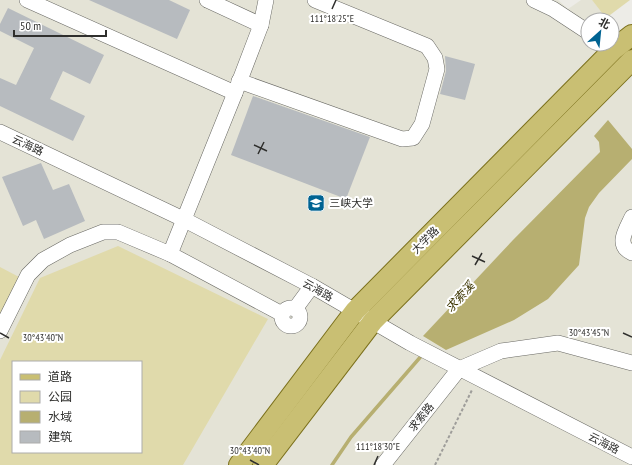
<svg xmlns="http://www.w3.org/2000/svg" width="632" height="465" font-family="'PT Sans Narrow','Noto Sans SC',sans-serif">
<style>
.built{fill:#e4e3d6;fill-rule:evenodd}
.green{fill:#e0daab;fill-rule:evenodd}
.water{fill:#b7af71}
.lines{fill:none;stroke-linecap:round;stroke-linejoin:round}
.stream{stroke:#b7af71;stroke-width:3.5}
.building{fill:#b7bbbf}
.minor-casing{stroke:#696964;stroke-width:16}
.major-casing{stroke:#7c711d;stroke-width:22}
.path{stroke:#9e9d9a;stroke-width:2;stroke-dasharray:3 2;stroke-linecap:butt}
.minor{stroke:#fff;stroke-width:15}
.major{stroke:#c9bf73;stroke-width:20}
.ticks{fill:none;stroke:#2f2f2d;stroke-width:1.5}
.labels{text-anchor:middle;stroke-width:4;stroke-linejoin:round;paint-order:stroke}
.street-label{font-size:11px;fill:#2f2f2d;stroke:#fff}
.poi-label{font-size:11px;fill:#2f2f2d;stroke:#fff;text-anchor:start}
.water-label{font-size:12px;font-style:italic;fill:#3d3602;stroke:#fff}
.ticks-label{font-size:10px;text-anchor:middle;fill:#2f2f2d;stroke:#fff;stroke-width:4;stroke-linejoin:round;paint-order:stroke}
</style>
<rect width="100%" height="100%" fill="#edece7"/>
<path class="built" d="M0 0H558L568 9 581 0H592L608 20H588V44H612V24L632 44V465H0ZM13 362H141V452H13Z"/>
<g class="green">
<path d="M592 0H630L606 18Z"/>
<path d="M118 246 268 319 183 465H0V360L40 278ZM13 362H141V452H13Z"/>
<path d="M0 267 19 277 0 315Z"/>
</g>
<path class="water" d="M608 120 632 149V159L599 193 589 207 585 218 579 265 548 299 514 320 446 350 423 336 513 240 600 152 599 142 594 136Z"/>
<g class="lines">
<path class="stream" d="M332 465 351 437 423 354"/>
</g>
<g class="building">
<path d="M89 0H169L190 10 177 39Z"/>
<path d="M8 8 104 55 90 84 63 71 50 99 85 116 73 141 0 106V78L16 85 34 48 0 31V24Z"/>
<path d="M445 56 475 64 465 100 440 94 446 71Z"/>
<path d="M253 96 370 137 346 199 231 155Z"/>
<path d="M41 163 53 190 69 184 85 221 44 239 36 220 23 226 2 177Z"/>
</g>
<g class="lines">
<defs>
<g id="minor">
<path d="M27 0 235 93"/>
<path d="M207 0 261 25"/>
<path d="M534 0 553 9 588 32"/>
<path d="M239 81 402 139 413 138 422 124 437 69 435 58 427 46 315 0"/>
<path d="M0 132 183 219 312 286 410 343 632 457"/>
<path d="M632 217C626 230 615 245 632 253"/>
<path d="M170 254 282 314"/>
<circle cx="291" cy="317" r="9"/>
<path d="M295 309 312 286"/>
<path d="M0 331 28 275 43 260 70 245 103 232H118L170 254 235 93 261 25 266 0"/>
<path d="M383 465 459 369 501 351 558 343 632 363"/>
</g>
<g id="major">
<path d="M239 465 355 311 614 49 632 35"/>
<path d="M263 465 373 321 632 60"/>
</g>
</defs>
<use href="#minor" class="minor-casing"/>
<use href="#major" class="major-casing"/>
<path class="path" d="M435 465 472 390"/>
<use href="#minor" class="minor"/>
<use href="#major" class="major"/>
</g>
<path class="ticks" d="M332 9 336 0M254 145 267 151M258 154 264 142M472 256 485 262M475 265 482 253M0 333 9 338M623 333 632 337M250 460 259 465M374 465 378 456"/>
<defs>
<symbol id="university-square" viewBox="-11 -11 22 22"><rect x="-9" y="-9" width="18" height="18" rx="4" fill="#006392" stroke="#fff"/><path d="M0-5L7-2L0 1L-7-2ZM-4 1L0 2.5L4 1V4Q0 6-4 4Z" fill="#fff"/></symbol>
</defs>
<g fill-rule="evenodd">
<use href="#university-square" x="306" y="193" width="20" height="20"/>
</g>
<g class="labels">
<g class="street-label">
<text transform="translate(28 145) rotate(25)" y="4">云海路</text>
<text transform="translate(425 240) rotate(-45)" y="4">大学路</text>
<text transform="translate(318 290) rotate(29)" y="4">云海路</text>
<text transform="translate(421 417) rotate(-51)" y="4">求索路</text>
<text transform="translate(604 443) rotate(27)" y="4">云海路</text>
</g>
<g class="poi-label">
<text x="329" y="207">三峡大学</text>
</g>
<g class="water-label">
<text transform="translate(460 297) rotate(-48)" y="4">求索溪</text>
</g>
</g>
<g class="ticks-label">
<text x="332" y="22">111°18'25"E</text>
<text x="589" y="336">30°43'45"N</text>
<text x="43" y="341">30°43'40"N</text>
<text x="378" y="450">111°18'30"E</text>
<text x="250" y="454">30°43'40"N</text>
</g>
<rect x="12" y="361" width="130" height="92" fill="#ffffff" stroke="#acacab"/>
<rect x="20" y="374" width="20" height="6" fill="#c9bf73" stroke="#acacab"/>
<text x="48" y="381" font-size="12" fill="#2f2f2d">道路</text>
<rect x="20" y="391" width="20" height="12" fill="#e0daab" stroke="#acacab"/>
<text x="48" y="401" font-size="12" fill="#2f2f2d">公园</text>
<rect x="20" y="411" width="20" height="12" fill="#b7af71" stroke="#acacab"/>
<text x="48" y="421" font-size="12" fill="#2f2f2d">水域</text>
<rect x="20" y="431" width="20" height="12" fill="#b7bbbf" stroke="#acacab"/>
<text x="48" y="441" font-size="12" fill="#2f2f2d">建筑</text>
<g transform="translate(600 32) rotate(27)"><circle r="19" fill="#ffffff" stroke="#acacab"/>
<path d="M0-3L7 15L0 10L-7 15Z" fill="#006392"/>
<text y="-6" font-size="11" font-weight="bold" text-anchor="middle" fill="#2f2f2d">北</text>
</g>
<path d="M14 30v6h92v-6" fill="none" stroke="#2f2f2d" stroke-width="2"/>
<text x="20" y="30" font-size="12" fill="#2f2f2d" stroke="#ffffff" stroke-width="3" paint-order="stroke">50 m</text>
</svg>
